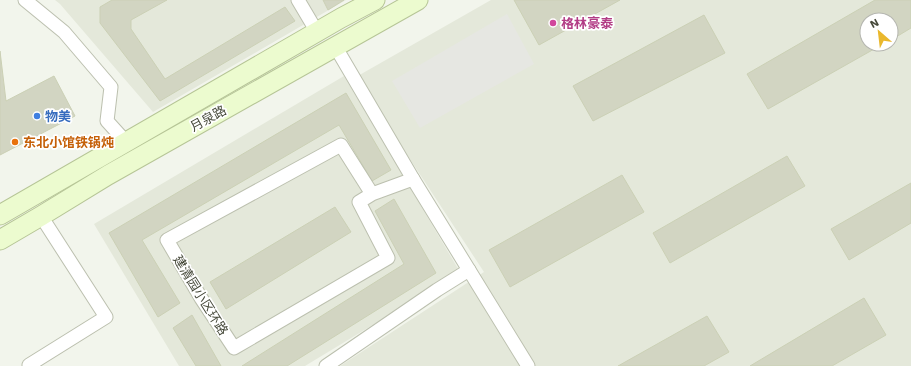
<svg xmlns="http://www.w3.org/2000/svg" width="911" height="366" font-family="'Work Sans','Noto Sans SC',sans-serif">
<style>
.residential{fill:#e4e8da;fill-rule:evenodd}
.parking{fill:#e6e7e2}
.building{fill:#d2d5c2;stroke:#cbd0b5}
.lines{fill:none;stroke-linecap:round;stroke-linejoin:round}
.street-casing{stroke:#bcc0af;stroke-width:15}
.secondary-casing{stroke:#b6c596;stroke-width:21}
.street{stroke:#fff;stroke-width:13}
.secondary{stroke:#ecfbcf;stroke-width:19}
.hotel-dot{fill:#d1479c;stroke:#fff;stroke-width:1.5}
.shop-dot{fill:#3f7fe0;stroke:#fff;stroke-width:1.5}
.food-dot{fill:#e8710a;stroke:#fff;stroke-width:1.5}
.labels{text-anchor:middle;stroke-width:3.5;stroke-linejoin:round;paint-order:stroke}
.hotel-label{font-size:13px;font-weight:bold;fill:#b23c85;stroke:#fff;text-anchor:start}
.shop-label{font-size:13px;font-weight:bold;fill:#366cbe;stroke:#fff;text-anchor:start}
.street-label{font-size:13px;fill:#46493a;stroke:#fff}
.food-label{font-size:13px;font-weight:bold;fill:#c56008;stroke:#fff;text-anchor:start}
</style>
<rect width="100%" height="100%" fill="#f2f5ec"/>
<g class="residential">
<path d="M55 0H346L153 112 60 4Z"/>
<path d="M491 0H911V366H340L484 272 356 77ZM867 20H891V44H867Z"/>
<path d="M344 76 460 272 305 366H179L94 224Z"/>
</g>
<path class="parking" d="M507 14 534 64 420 128 392 81Z"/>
<g class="building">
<path d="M112 0H167L131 20V29L165 79 285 7 295 21 160 101 100 23V7Z"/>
<path d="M323 0H344L328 10Z"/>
<path d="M514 0H620L539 45Z"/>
<path d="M875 0H911V28L891 40V20H867V44H883L768 109 747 74Z"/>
<path d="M704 15 725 53 593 121 573 86Z"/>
<path d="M0 51 6 101 54 76 75 116 0 155Z"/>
<path d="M346 93 391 170 372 181 339 125 142 240 180 303 158 317 109 233Z"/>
<path d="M787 156 805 186 670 263 653 233Z"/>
<path d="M622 175 644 212 510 287 489 250Z"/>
<path d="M911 183V223L849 260 831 229Z"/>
<path d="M394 199 436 273 287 366H242L404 264 375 211Z"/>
<path d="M335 207 351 232 226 309 210 282Z"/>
<path d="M864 298 886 335 832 366H750Z"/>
<path d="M192 315 221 366H196L173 328Z"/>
<path d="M707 316 729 352 704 366H618Z"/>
</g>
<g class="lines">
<defs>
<g id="street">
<path d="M25 0 64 32 111 87 107 121 126 142"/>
<path d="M298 0 317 32"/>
<path d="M335 46 413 179 528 366"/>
<path d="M372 194 359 202 388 258 234 348 201 298 167 240 341 145 372 194 413 179"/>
<path d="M29 365 106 317 41 216"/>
<path d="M326 366 437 290 469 270"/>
</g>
<g id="secondary">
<path d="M0 215 341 18 375 0"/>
<path d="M0 240 41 216 108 175 418 0"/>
</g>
</defs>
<use href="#street" class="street-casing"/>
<use href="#secondary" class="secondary-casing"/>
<use href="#street" class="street"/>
<use href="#secondary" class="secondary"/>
</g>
<circle class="hotel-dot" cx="553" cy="23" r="4"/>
<circle class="shop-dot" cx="37" cy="116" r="4"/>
<circle class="food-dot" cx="15" cy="142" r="4"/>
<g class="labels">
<g class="hotel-label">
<text x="561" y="28">格林豪泰</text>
</g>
<g class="shop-label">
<text x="45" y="121">物美</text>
</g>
<g class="street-label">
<text transform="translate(208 118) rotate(-29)" y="5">月泉路</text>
<text transform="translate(201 295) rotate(58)" y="5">建清园小区环路</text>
</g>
<g class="food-label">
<text x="23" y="147">东北小馆铁锅炖</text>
</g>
</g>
<g transform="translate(879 32) rotate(332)"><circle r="19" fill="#ffffff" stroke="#b5b6b0"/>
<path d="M0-3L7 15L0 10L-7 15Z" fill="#eab82d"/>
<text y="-6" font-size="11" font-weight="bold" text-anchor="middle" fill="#46493a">N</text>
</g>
</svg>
